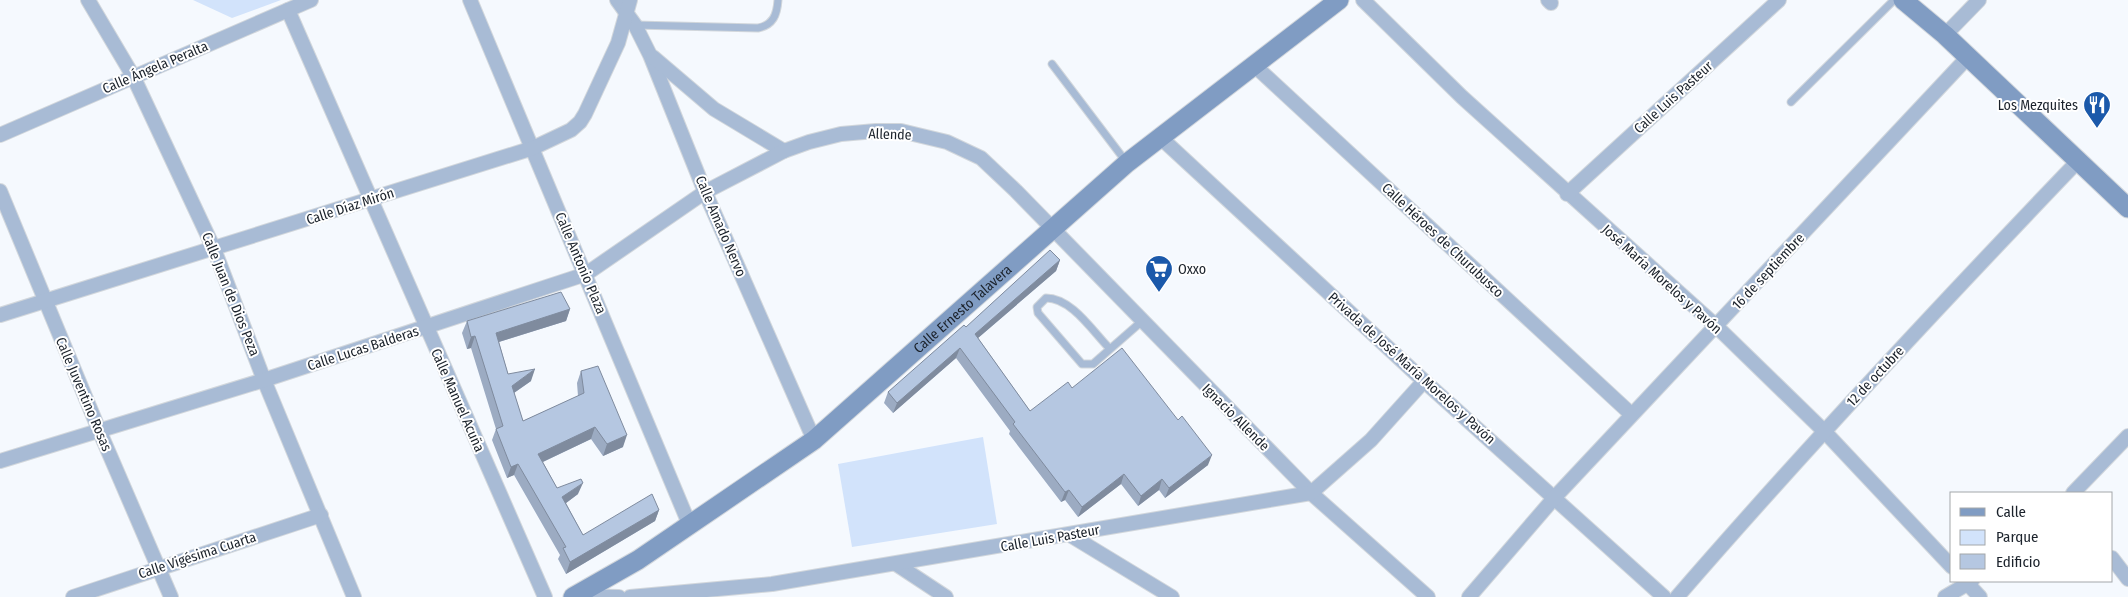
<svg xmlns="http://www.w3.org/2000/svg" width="2128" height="597" font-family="'Fira Sans Condensed',sans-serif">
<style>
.green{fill:#d2e3fb}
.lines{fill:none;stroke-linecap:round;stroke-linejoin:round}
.lane-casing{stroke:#d2d7dc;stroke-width:9}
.street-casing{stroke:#d2d7dc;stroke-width:16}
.secondary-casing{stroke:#d2d7dc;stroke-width:21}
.lane{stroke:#a8bbd5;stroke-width:7}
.street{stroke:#a8bbd5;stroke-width:14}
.secondary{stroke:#809cc3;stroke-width:19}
.wall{fill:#9cabc2}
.shaded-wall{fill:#7f8b9e}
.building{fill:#b5c7e1;stroke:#7f8b9e}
.labels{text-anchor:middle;stroke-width:4;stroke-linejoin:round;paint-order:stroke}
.street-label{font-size:14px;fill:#1b222b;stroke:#fff}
.poi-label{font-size:14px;fill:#1b222b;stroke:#fff;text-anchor:end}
</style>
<rect width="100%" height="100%" fill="#f5f9fe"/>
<g class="green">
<path d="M193 0H281L232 18Z"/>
<path d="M983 437 997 524 852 547 838 464Z"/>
</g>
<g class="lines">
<defs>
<g id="lane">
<path d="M635 25 758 28C773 25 777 15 778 0"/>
<path d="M1052 64 1127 163"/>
<path d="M1791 102 1894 0"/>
<path d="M1110 349C1093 332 1072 298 1046 298L1037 307 1038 313 1082 364H1093L1141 322"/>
</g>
<g id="street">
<path d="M88 0 133 76 214 249 264 380 354 597"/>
<path d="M470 0 690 526"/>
<path d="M617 0 635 25 650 55 705 192 814 440"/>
<path d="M1363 0 1462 97 1716 326 1824 431 1952 567"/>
<path d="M1548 0 1551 3"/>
<path d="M288 10 545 597"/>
<path d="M1945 35 1979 0"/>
<path d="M653 57 714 109 784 151"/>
<path d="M1255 66 1631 414"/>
<path d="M0 135 311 0"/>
<path d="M1161 138 1424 381 1664 597"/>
<path d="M0 191 99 430 171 597"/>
<path d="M1567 194 1779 0"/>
<path d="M0 315 533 148 571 130 580 122 585 114 618 43 630 0"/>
<path d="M0 461 264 380 586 274 705 192 784 151 809 142 841 134 876 131H901L926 137 947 142 981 158 1016 191 1311 493 1428 597"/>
<path d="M2073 493 2128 436"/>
<path d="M1070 535 1172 597"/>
<path d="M2112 558 2128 579"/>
<path d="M896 564 946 597"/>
<path d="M1965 581 1980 597"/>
<path d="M575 596 619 597"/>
<path d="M73 597 321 515"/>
<path d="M630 597 772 584 1311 493 1371 440 1424 381"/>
<path d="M1469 597 1555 497 1968 57"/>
<path d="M1677 597C1806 448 1941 304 2078 161"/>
<path d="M1945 597 1972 581"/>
</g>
<g id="secondary">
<path d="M1903 0 1945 35 2128 208"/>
<path id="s1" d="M573 597 638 560 814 440 1127 163 1339 0"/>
</g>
</defs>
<use href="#lane" class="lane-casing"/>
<use href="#street" class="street-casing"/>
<use href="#secondary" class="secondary-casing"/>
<use href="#lane" class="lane"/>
<use href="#street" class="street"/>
<use href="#secondary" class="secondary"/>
</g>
<g class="wall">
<path d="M1060 260 1056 271 978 338 1030 411 1072 388 1208 465 1165 498 1159 490 1138 506 1121 484 1078 517 1065 500 1061 502 1009 434 1010 431 956 358 893 413 884 403 888 392Z"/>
<path d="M570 309 566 321 499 342 508 374 531 381 514 393 523 421 578 396 577 383 581 371 623 447 603 456 591 439 543 462 557 488 578 494 566 503 583 535 659 510 655 521 566 574 558 559 560 555 514 475 507 478 492 440 496 429 471 348 467 349 462 333 467 321Z"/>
</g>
<g class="shaded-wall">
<path d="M1060 260 1056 271 971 344 975 334Z"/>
<path d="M570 309 566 321 492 344 496 333Z"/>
<path d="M475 336 471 348 467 349 471 337Z"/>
<path d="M960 348 956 358 893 413 897 403Z"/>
<path d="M535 369 531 381 508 397 512 386Z"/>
<path d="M595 427 591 439 534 466 538 454Z"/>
<path d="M627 435 623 447 603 456 607 444Z"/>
<path d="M1212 455 1208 465 1165 498 1169 488Z"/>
<path d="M518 464 514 475 507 478 511 467Z"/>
<path d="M1124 474 1121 484 1078 517 1082 507Z"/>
<path d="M1162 479 1159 490 1138 506 1141 496Z"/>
<path d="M583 483 578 494 558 509 562 497Z"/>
<path d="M1069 490 1065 500 1061 502 1065 492Z"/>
<path d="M659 510 655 521 566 574 570 562Z"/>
</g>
<g class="building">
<path d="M1050 250 1060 260 975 334 1030 411 1068 382 1072 388 1122 348 1178 420 1182 416 1212 455 1169 488 1162 479 1141 496 1124 474 1082 507 1069 490 1065 492 1013 424 1015 422 960 348 897 403 888 392 964 325 966 327Z"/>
<path d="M561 292 570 309 496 333 508 374 535 369 512 386 523 421 584 393 581 371 598 366 627 435 607 444 595 427 538 454 557 488 581 479 583 483 562 497 583 535 652 494 659 510 570 562 563 548 566 547 518 464 511 467 496 429 503 426 475 336 471 337 467 321Z"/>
</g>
<defs>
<symbol id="restaurant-pin" viewBox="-11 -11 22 30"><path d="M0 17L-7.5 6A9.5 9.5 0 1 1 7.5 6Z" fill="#1b59aa" stroke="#fff"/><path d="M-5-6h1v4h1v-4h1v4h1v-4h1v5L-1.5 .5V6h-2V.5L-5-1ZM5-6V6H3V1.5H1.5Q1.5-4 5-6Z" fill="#fff"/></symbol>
<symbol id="supermarket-pin" viewBox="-11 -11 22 30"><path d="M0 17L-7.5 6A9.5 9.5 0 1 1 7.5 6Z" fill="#1b59aa" stroke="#fff"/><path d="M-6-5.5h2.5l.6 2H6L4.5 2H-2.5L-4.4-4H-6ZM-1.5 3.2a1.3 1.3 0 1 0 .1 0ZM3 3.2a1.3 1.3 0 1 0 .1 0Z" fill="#fff"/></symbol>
</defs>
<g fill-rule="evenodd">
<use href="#restaurant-pin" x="2081" y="89" width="32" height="43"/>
<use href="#supermarket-pin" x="1143" y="253" width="32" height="43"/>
</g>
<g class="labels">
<g class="street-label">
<text transform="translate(155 67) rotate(-23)" y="5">Calle Ángela Peralta</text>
<text transform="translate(1673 97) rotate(-42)" y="5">Calle Luis Pasteur</text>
<text transform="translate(890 134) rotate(2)" y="5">Allende</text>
<text transform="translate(350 206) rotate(-18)" y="5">Calle Díaz Mirón</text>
<text transform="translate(721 226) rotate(67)" y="5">Calle Amado Nervo</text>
<text transform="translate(1443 240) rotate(43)" y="5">Calle Héroes de Churubusco</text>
<text transform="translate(581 263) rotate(67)" y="5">Calle Antonio Plaza</text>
<text transform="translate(1768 271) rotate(-47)" y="5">16 de septiembre</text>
<text transform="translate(1662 279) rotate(42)" y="5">José María Morelos y Pavón</text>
<text transform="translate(231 294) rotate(68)" y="5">Calle Juan de Dios Peza</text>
<text dy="5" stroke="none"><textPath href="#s1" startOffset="486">Calle Ernesto Talavera</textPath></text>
<text transform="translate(363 348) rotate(-18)" y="5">Calle Lucas Balderas</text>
<text transform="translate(1412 368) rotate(42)" y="5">Privada de José María Morelos y Pavón</text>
<text transform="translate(1875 376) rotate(-47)" y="5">12 de octubre</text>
<text transform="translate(84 394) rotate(67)" y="5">Calle Juventino Rosas</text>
<text transform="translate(458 400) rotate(66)" y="5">Calle Manuel Acuña</text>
<text transform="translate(1236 417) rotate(45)" y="5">Ignacio Allende</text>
<text transform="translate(1050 538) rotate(-10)" y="5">Calle Luis Pasteur</text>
<text transform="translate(197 555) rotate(-18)" y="5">Calle Vigésima Cuarta</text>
</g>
<g class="poi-label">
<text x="2078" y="110">Los Mezquites</text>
<text x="1178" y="274" text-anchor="start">Oxxo</text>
</g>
</g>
<rect x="1950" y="492" width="162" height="90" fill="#ffffff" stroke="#a4a7aa"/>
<rect x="1960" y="508" width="25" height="8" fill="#809cc3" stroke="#a4a7aa"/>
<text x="1996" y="517" font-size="15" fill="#1b222b">Calle</text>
<rect x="1960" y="530" width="25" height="15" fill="#d2e3fb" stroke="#a4a7aa"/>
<text x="1996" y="542" font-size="15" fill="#1b222b">Parque</text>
<rect x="1960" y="554" width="25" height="15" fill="#b5c7e1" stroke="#a4a7aa"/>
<text x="1996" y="567" font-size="15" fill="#1b222b">Edificio</text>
</svg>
